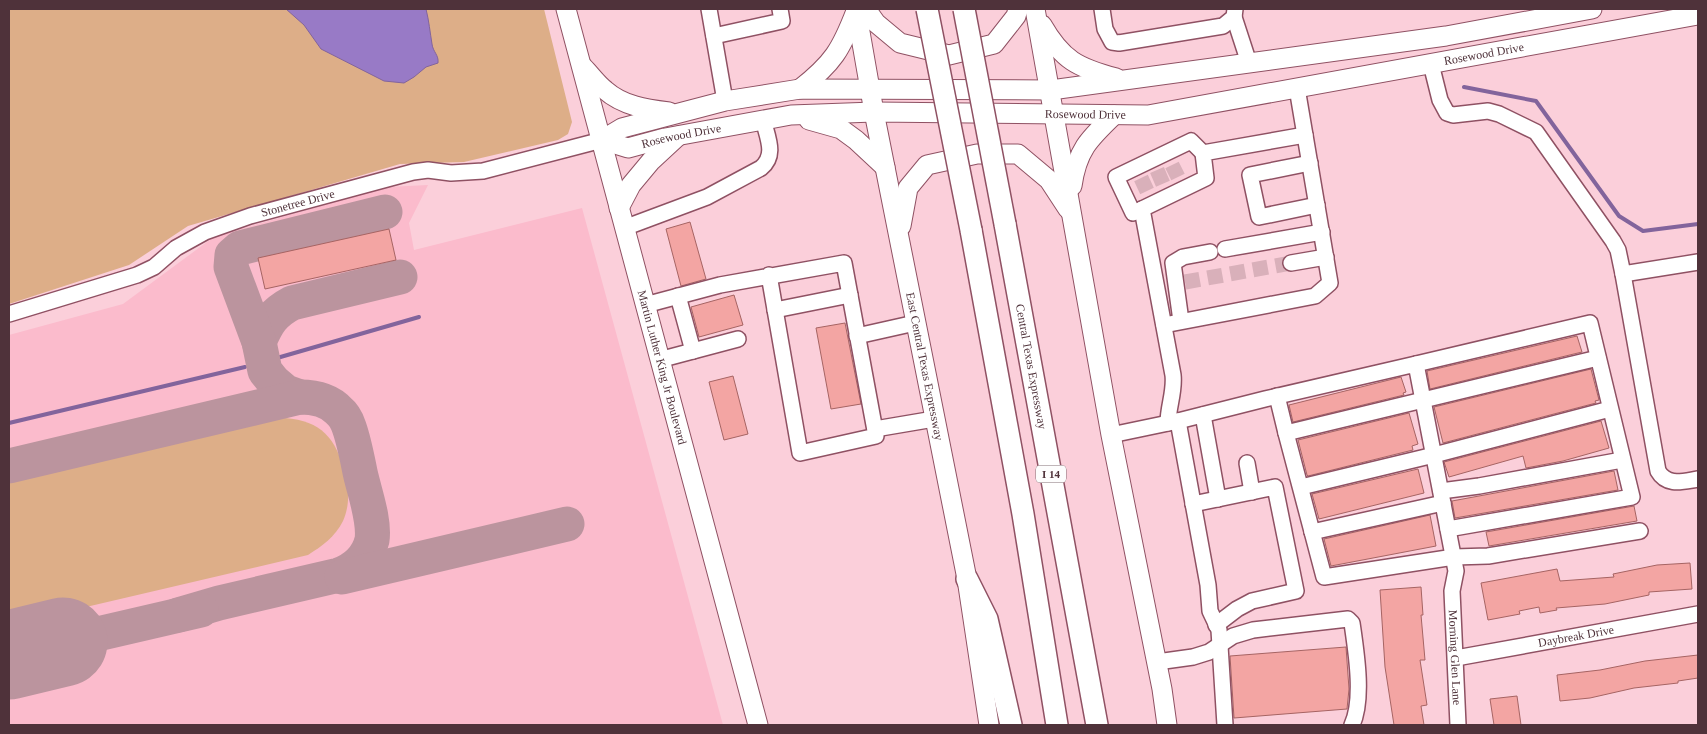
<svg xmlns="http://www.w3.org/2000/svg" width="1707" height="734" font-family="Georgia,serif">
<style>
.built{fill:#fbbbcc}
.green{fill:#ddae88}
.water{fill:#987ac6;stroke:#82649c}
.lines{fill:none;stroke-linecap:round;stroke-linejoin:round}
.stream{stroke:#82649c;stroke-width:4}
.taxiway{stroke:#bb949e;stroke-width:35}
.runway{stroke:#bb949e;stroke-width:89}
.building{fill:#f3a5a3;stroke:#a66463}
.minor-tunnel{stroke:#d9b0ba;stroke-width:15;stroke-dasharray:15 8;stroke-linecap:butt}
.minor-casing{stroke:#8f5163;stroke-width:18}
.major-casing{stroke:#8f5163;stroke-width:21}
.highway-casing{stroke:#8f5163;stroke-width:24}
.minor{stroke:#fff;stroke-width:15}
.major{stroke:#fff;stroke-width:19}
.highway{stroke:#fff;stroke-width:21}
.highway-bridge-casing{stroke:#8f5163;stroke-width:24;stroke-linecap:butt}
.highway-bridge{stroke:#fff;stroke-width:21}
.labels{text-anchor:middle;stroke-width:4;stroke-linejoin:round;paint-order:stroke}
.shield{fill:#fdfdfd;stroke:#836f74;stroke-width:1}
.shield-label{font-size:11px;font-weight:bold;fill:#4f323a}
.street-label{font-size:12px;fill:#4f323a;stroke:#fdfdfd}
</style>
<rect width="100%" height="100%" fill="#fbcfda"/>
<path class="built" d="M428 185 409 223 414 250 582 208 723 725H9V335L123 304 215 236 388 187Z"/>
<g class="green">
<path d="M9 9H544L572 122 568 134 558 140 464 162 400 164 188 226 129 265 9 304Z"/>
<path d="M285 418C322 421 335 438 345 472 349 489 350 505 343 521 335 537 322 546 308 555L9 625V481L267 420Z"/>
</g>
<path class="water" d="M286 9H426C429 21 430 32 432 44 433 52 439 55 438 63L426 67 414 77 404 83 384 81 321 49 304 25Z"/>
<g class="lines">
<g class="stream">
<path d="M1464 87 1536 101 1619 216 1643 231 1698 224"/>
<path d="M277 358 419 317"/>
<path d="M9 423 245 367"/>
</g>
<g class="taxiway">
<path d="M259 342C267 323 273 313 292 303L400 277"/>
<path d="M300 397 286 392 273 381 265 371 259 342 231 267 232 255 240 248 385 212"/>
<path d="M9 466 300 397C315 397 329 400 339 411 344 415 347 421 349 427 354 441 357 457 360 472 364 491 375 520 372 540 368 557 355 569 339 575L219 603 178 615"/>
<path d="M342 577 567 524"/>
<path d="M63 642 201 610"/>
</g>
<path class="runway" d="M9 655 63 642"/>
</g>
<g class="building">
<path d="M690 222 706 279 681 286 666 229Z"/>
<path d="M389 229 396 260 265 289 258 258Z"/>
<path d="M734 295 743 325 699 337 691 307Z"/>
<path d="M845 323 861 404 831 409 816 328Z"/>
<path d="M1577 336 1582 352 1430 389 1427 371Z"/>
<path d="M1591 369 1599 400 1595 401 1596 403 1443 443 1434 407Z"/>
<path d="M733 376 748 434 724 440 709 382Z"/>
<path d="M1401 377 1406 392 1403 393 1404 395 1293 422 1289 405Z"/>
<path d="M1409 413 1418 444 1412 446 1413 450 1308 476 1307 475 1298 440Z"/>
<path d="M1601 421 1609 448 1563 461 1526 468 1523 456 1449 477 1444 462Z"/>
<path d="M1418 469 1424 493 1319 519 1312 494Z"/>
<path d="M1614 471 1618 490 1455 518 1452 501Z"/>
<path d="M1634 506 1637 521 1489 546 1486 532Z"/>
<path d="M1430 515 1436 546 1331 566 1324 539Z"/>
<path d="M1690 563 1692 589 1649 592V595L1605 604 1556 608 1557 610 1540 613 1539 607 1519 611 1520 614 1488 620 1481 583 1557 569 1560 581 1614 577 1613 574 1657 565Z"/>
<path d="M1421 587 1423 615H1421L1425 660H1420L1427 705 1421 706 1424 725H1394L1385 667 1380 590Z"/>
<path d="M1346 647 1349 689 1347 709 1234 718 1230 656Z"/>
<path d="M1698 655V678L1678 681V683L1634 688 1590 698 1560 701 1557 675 1600 670 1645 661Z"/>
<path d="M1517 696 1521 725H1494L1490 699Z"/>
</g>
<g class="lines">
<g class="minor-tunnel">
<path d="M1172 165 1178 177"/>
<path d="M1157 170 1163 184"/>
<path d="M1141 178 1147 191"/>
<path d="M1185 282 1291 263"/>
</g>
<defs>
<g id="minor">
<path d="M709 9 725 101"/>
<path d="M1102 9 1105 29 1112 42 1119 43 1223 26 1234 17 1235 9"/>
<path d="M1234 17 1249 63"/>
<path d="M714 36 782 21 780 9"/>
<path d="M1431 64 1440 100 1447 113 1453 115 1488 111 1499 114 1536 132 1613 241 1618 250 1623 274 1658 471C1667 487 1684 481 1698 479"/>
<path d="M1310 163 1250 175 1259 217 1317 205"/>
<path d="M1142 209 1133 213 1116 177 1191 141 1203 153"/>
<path d="M624 228 707 197 761 168C777 155 767 137 763 119"/>
<path d="M1225 249 1322 232"/>
<path d="M1291 263 1326 257"/>
<path d="M1623 274 1698 262"/>
<path d="M678 296 693 351"/>
<path d="M645 305 720 285 844 263 876 436 800 453 769 275"/>
<path d="M775 310 850 295"/>
<path id="s1" d="M9 314 137 275 154 267 176 248 205 232 250 216 413 172 428 170 451 173 483 171 602 140"/>
<path d="M1181 321 1173 263 1183 257 1210 252"/>
<path d="M1164 325 1315 296 1330 283 1297 88"/>
<path d="M857 336 915 323"/>
<path d="M659 360 738 339"/>
<path d="M1416 364 1590 323 1632 497 1448 529"/>
<path d="M1277 396 1286 433 1598 358"/>
<path d="M1203 415 1218 499"/>
<path d="M1178 421 1208 585 1210 611 1219 630 1225 725"/>
<path d="M1168 423C1168 407 1175 391 1173 375L1142 209 1206 178 1203 153 1305 135"/>
<path d="M875 429 934 419"/>
<path d="M1286 433 1324 577 1454 557 1488 556 1640 531"/>
<path id="s2" d="M1111 435 1178 421 1265 399 1416 364 1456 571 1452 591 1458 725"/>
<path d="M1247 463 1252 492"/>
<path d="M1301 487 1434 455 1610 409"/>
<path d="M1441 491 1479 486 1622 460"/>
<path d="M1193 504 1275 487 1296 591 1252 601 1237 609 1216 625"/>
<path d="M1312 532 1443 503"/>
<path id="s3" d="M1456 658 1698 614"/>
<path d="M1157 662 1193 657 1209 652 1233 636 1253 630 1348 619 1352 623C1356 651 1364 699 1352 725"/>
</g>
<g id="major">
<path id="s4" d="M566 9 758 725"/>
<path id="s5" d="M856 9 874 112 967 579 989 725"/>
<path d="M866 9 876 23 900 43 949 55 994 44 1016 16 1018 9"/>
<path d="M1035 9 1111 435 1162 689 1167 725"/>
<path d="M1042 25C1062 60 1078 68 1116 78"/>
<path d="M583 67C591 75 597 84 605 90 623 106 646 109 669 112"/>
<path d="M800 89C833 63 841 50 856 11"/>
<path d="M809 120 841 129 856 140 885 167"/>
<path id="s6" d="M602 140 628 148 665 138 791 115 874 112 1148 115 1698 15"/>
<path d="M602 140 622 128 725 101 800 89 1051 90 1446 36 1592 9"/>
<path d="M1072 186C1077 150 1089 139 1114 115"/>
<path d="M619 208 631 185 651 161 678 136"/>
<path d="M901 226 908 188 927 165 977 154H1018L1049 180 1068 209"/>
</g>
<g id="highway">
<path id="s7" d="M1005 224 1097 725"/>
<path d="M971 230 1023 514 1057 725"/>
<path d="M967 579 987 619 1011 725"/>
</g>
</defs>
<use href="#minor" class="minor-casing"/>
<use href="#major" class="major-casing"/>
<use href="#highway" class="highway-casing"/>
<use href="#minor" class="minor"/>
<use href="#major" class="major"/>
<use href="#highway" class="highway"/>
<defs>
<g id="highway-bridge">
<path d="M927 9 971 230"/>
<path d="M964 9 1005 224"/>
</g>
</defs>
<use href="#highway-bridge" class="highway-bridge-casing"/>
<use href="#highway-bridge" class="highway-bridge"/>
</g>
<g class="labels">
<rect class="shield" x="1036" y="465.5" width="30" height="17" rx="4"/>
<g class="shield-label">
<text x="1051" y="478">I 14</text>
</g>
<g class="street-label">
<text dy="4" stroke="none"><textPath href="#s6" startOffset="892">Rosewood Drive</textPath></text>
<text dy="4" stroke="none"><textPath href="#s6" startOffset="488">Rosewood Drive</textPath></text>
<text dy="4" stroke="none"><textPath href="#s6" startOffset="82">Rosewood Drive</textPath></text>
<text dy="4" stroke="none"><textPath href="#s1" startOffset="312">Stonetree Drive</textPath></text>
<text dy="4" stroke="none"><textPath href="#s4" startOffset="371">Martin Luther King Jr Boulevard</textPath></text>
<text dy="4" stroke="none"><textPath href="#s5" startOffset="364">East Central Texas Expressway</textPath></text>
<text dy="4" stroke="none"><textPath href="#s7" startOffset="145">Central Texas Expressway</textPath></text>
<text dy="4" stroke="none"><textPath href="#s3" startOffset="122">Daybreak Drive</textPath></text>
<text dy="4" stroke="none"><textPath href="#s2" startOffset="611">Morning Glen Lane</textPath></text>
</g>
</g>
<rect width="1707" height="734" fill="none" stroke="#4f323a" stroke-width="20"/>
</svg>
